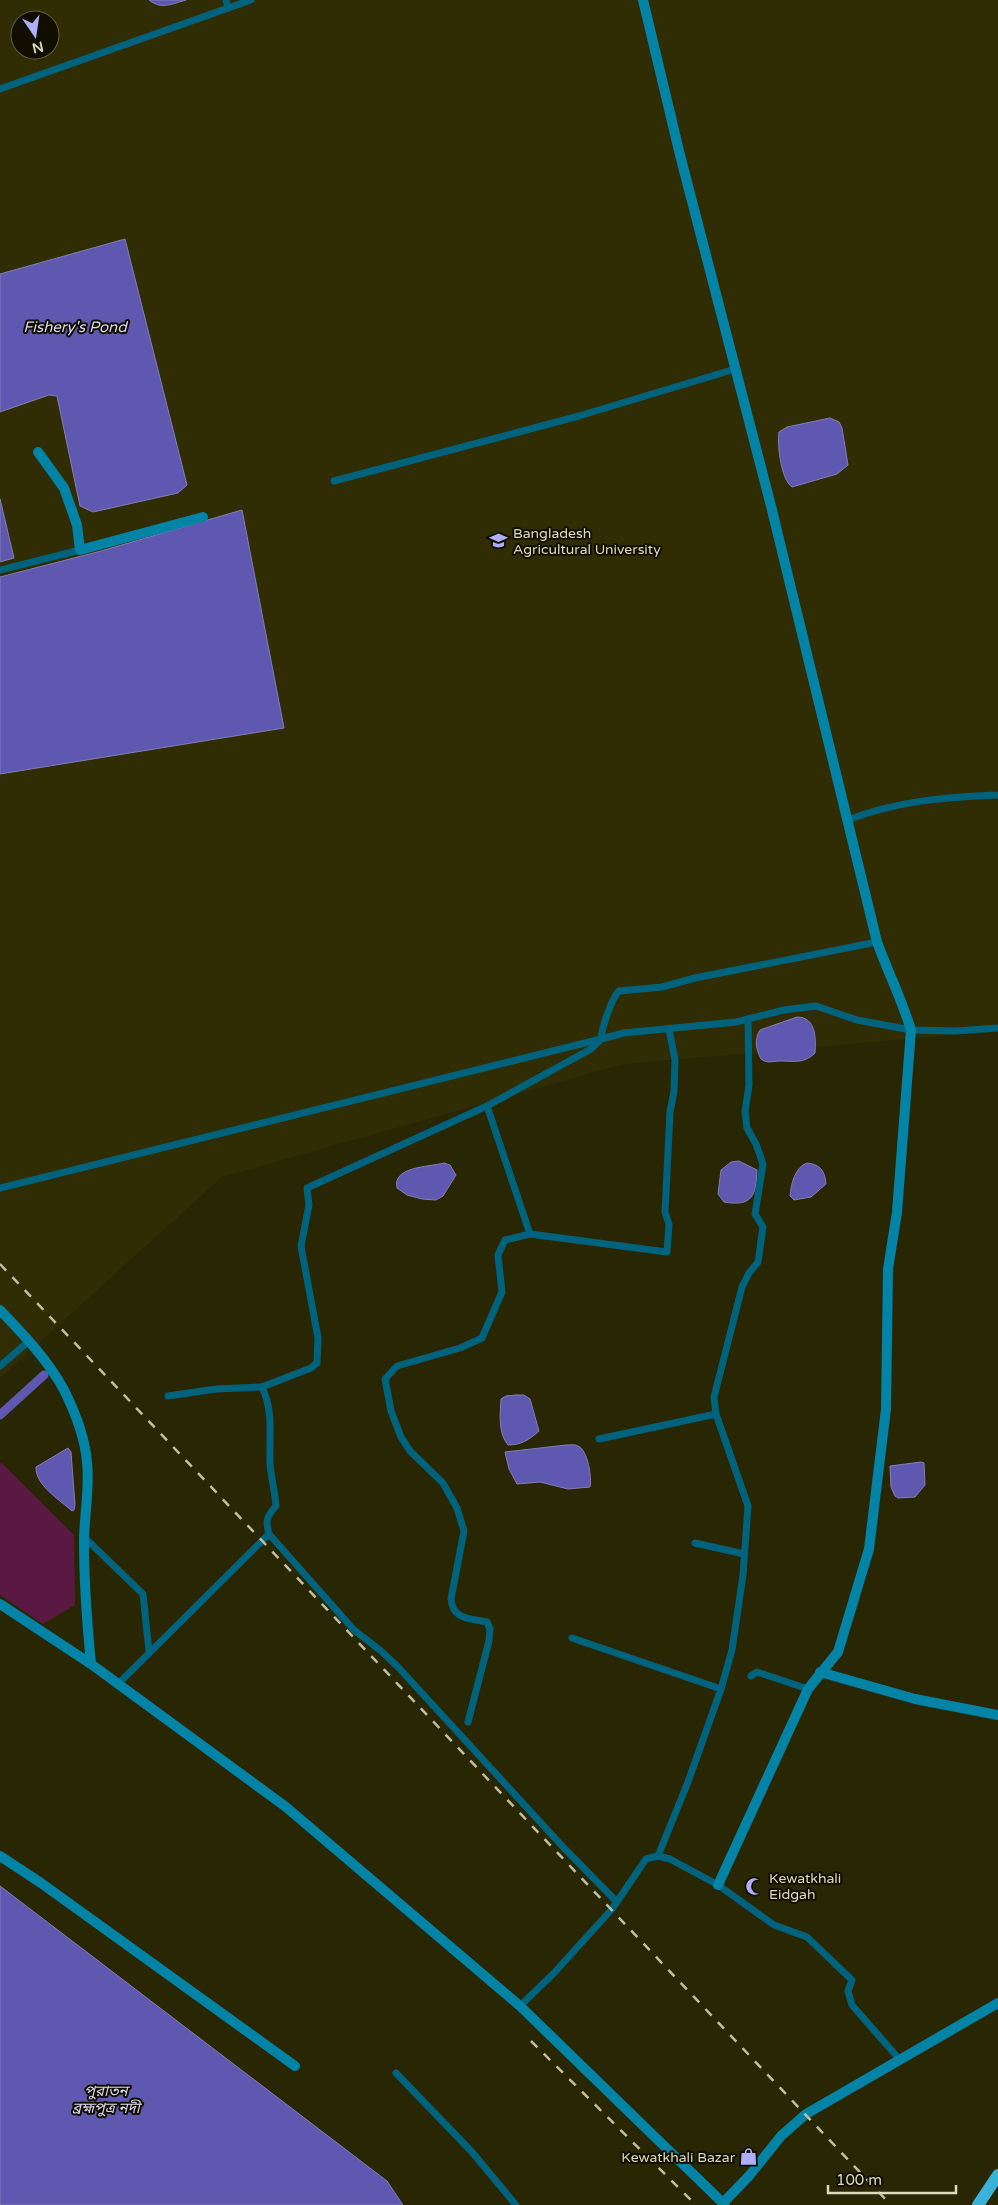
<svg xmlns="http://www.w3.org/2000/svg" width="998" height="2205" font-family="'Varela Round','Noto Sans Bengali',sans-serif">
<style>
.built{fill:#302d04;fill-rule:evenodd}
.green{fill:#591943}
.water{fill:#5f58b0;stroke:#847fb3}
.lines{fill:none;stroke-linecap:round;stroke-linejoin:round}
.canal{stroke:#5f58b0;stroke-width:9}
.street{stroke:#00637e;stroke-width:7}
.secondary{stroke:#0383a5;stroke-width:10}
.highway{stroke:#39b1d8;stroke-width:12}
.rail{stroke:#c1bf9f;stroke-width:2.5;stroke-dasharray:9 9;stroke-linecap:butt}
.labels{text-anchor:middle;stroke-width:4;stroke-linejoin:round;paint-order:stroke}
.poi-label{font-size:14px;fill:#dbd9b9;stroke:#110e00;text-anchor:start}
.water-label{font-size:15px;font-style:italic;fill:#d8d8f1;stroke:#110e00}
</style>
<rect width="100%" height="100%" fill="#292604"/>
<path class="built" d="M0 0H998V1031L624 1064 222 1177 0 1378ZM20 20H50V50H20Z"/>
<path class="green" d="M2 1463 74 1535 75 1605 43 1624 0 1595V1464Z"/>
<g class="water">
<path d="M149 0H186C172 4 161 10 149 0Z"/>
<path d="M125 239 187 485 178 493 93 512 80 506 57 396 49 395 0 412V274Z"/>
<path d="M830 418 839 422 842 428 848 465 837 474 792 487C781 480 777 444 779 432L787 427Z"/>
<path d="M0 499 14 558 0 562Z"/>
<path d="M242 510 284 728 0 774V577L101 551Z"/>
<path d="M797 1017C816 1017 816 1038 815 1053 804 1064 794 1061 780 1061 773 1061 767 1064 761 1059 756 1049 754 1040 760 1030Z"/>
<path d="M739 1161 757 1170C756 1195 753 1207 724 1202L718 1194 721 1170 731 1162Z"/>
<path d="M444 1163 450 1165 456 1175 443 1196 436 1200 422 1199 407 1195 397 1188C392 1166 430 1167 444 1163Z"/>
<path d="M807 1163C820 1164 825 1171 826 1184L811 1197 794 1200 790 1196C791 1184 795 1167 807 1163Z"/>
<path d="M516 1395H524L530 1399 539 1431C529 1440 521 1445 508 1445 498 1433 500 1414 501 1399L506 1396Z"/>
<path d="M566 1445C570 1445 575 1444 578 1446 588 1450 592 1478 590 1487L568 1489 540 1482 517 1484 509 1469 505 1452Z"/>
<path d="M68 1448 71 1452 75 1505 74 1510 72 1511C60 1500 35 1485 36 1467Z"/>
<path d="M921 1462 924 1463 925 1485 915 1497 898 1498 895 1496 891 1487 890 1466Z"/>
<path d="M0 1886 387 2181 403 2205H0Z"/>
</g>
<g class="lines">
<path class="canal" d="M0 1415 44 1375"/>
<g class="street">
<path d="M226 0 228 8"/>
<path d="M0 89 251 0"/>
<path d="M334 481 579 416 735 369"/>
<path d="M0 570 80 550"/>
<path d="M848 820C896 801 947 797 998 795"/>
<path d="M748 1019 784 1010 816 1006 857 1020 911 1030 955 1031 998 1028"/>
<path d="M0 1188 601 1039C602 1028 611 999 619 991L662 987 695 978 877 942"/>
<path d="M530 1234 667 1252 669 1224 665 1212 670 1112 674 1091 675 1060 669 1029"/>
<path d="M0 1366 29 1341"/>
<path d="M168 1396 216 1389 262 1387"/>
<path d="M599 1439 716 1414"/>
<path d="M84 1537 143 1594 149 1651"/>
<path d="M695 1543 744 1554"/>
<path d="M572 1638 721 1689"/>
<path d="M751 1676 757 1672 808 1689"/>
<path d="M118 1684 269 1534"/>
<path d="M468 1722 489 1641 490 1629 487 1622C469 1618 453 1620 451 1599L464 1531 457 1508 443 1483 410 1451 401 1437 391 1411 385 1379 397 1366 460 1348 482 1338 502 1292 498 1255 505 1240 530 1234 487 1106"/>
<path d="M617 1902 563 1847 398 1667 381 1651 354 1630 269 1534C265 1521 267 1516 276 1506 275 1491 271 1478 270 1463 269 1437 274 1412 262 1387L311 1368 317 1363 318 1338 301 1246 309 1205 307 1188 487 1106 591 1049 601 1039 624 1033 736 1022 748 1019 749 1085 745 1112 747 1128 756 1144 763 1164 755 1214 763 1227 758 1262 749 1273 742 1287 714 1397 716 1414 748 1506 743 1575 732 1650 721 1689 688 1782 658 1856"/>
<path d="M520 2006 554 1973 612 1909 646 1859 658 1856 670 1859 718 1885 774 1925 807 1937 852 1980 848 1991 852 2005 900 2060"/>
<path d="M396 2073 472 2152 516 2205"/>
</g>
<g class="secondary">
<path d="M643 0 680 155 771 506 877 942C888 972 902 1000 911 1030L897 1212 888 1269 886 1409 869 1549 838 1652 808 1689 718 1885"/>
<path d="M38 452 64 488 77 525 80 550 203 517"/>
<path d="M0 1310C23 1334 48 1360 64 1390 75 1412 85 1438 87 1462 90 1489 84 1516 84 1542 84 1583 87 1623 91 1664"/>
<path d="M0 1604 91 1664 286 1807 520 2006 725 2205"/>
<path d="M820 1672 915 1699 998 1715"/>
<path d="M0 1856 41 1883 295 2066"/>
<path d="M723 2203 749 2176 781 2136 806 2114 998 2003"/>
</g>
<path class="highway" d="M978 2205 998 2175"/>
<g class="rail">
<path d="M0 1264 891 2205"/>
<path d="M531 2041 696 2205"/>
</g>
</g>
<defs>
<symbol id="university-bare" viewBox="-9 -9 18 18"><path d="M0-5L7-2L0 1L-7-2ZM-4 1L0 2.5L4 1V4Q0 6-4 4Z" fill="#afaefa" stroke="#110e00" stroke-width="2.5" paint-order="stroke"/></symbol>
<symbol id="mosque-bare" viewBox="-9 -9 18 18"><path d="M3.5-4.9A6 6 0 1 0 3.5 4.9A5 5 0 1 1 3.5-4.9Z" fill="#afaefa" stroke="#110e00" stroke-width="2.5" paint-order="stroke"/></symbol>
<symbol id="shop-bare" viewBox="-9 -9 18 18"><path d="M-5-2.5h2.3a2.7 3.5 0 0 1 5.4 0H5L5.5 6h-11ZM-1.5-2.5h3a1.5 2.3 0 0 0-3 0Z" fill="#afaefa" stroke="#110e00" stroke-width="2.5" paint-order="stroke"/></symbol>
</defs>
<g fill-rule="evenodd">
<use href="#university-bare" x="486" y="528" width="25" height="25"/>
<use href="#mosque-bare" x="742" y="1874" width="25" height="25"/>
<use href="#shop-bare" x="736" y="2144" width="25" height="25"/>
</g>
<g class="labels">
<g class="poi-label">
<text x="513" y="538">Bangladesh<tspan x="513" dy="16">Agricultural University</tspan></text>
<text x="769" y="1883">Kewatkhali<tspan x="769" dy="16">Eidgah</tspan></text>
<text x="735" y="2162" text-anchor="end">Kewatkhali Bazar</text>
</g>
<g class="water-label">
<text x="75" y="332">Fishery's Pond</text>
<text x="106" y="2096">পুরাতন<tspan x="106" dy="17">ব্রহ্মপুত্র নদী</tspan></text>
</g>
</g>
<g transform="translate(35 35) rotate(167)"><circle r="24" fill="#110e00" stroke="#625f4a"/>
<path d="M0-4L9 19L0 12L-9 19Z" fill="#afaefa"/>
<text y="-8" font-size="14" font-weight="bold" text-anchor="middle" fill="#dbd9b9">N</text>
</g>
<path d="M828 2185v8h128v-8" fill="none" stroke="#dbd9b9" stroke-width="2.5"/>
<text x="836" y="2185" font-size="15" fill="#dbd9b9" stroke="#110e00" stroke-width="4" paint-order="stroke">100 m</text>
</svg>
